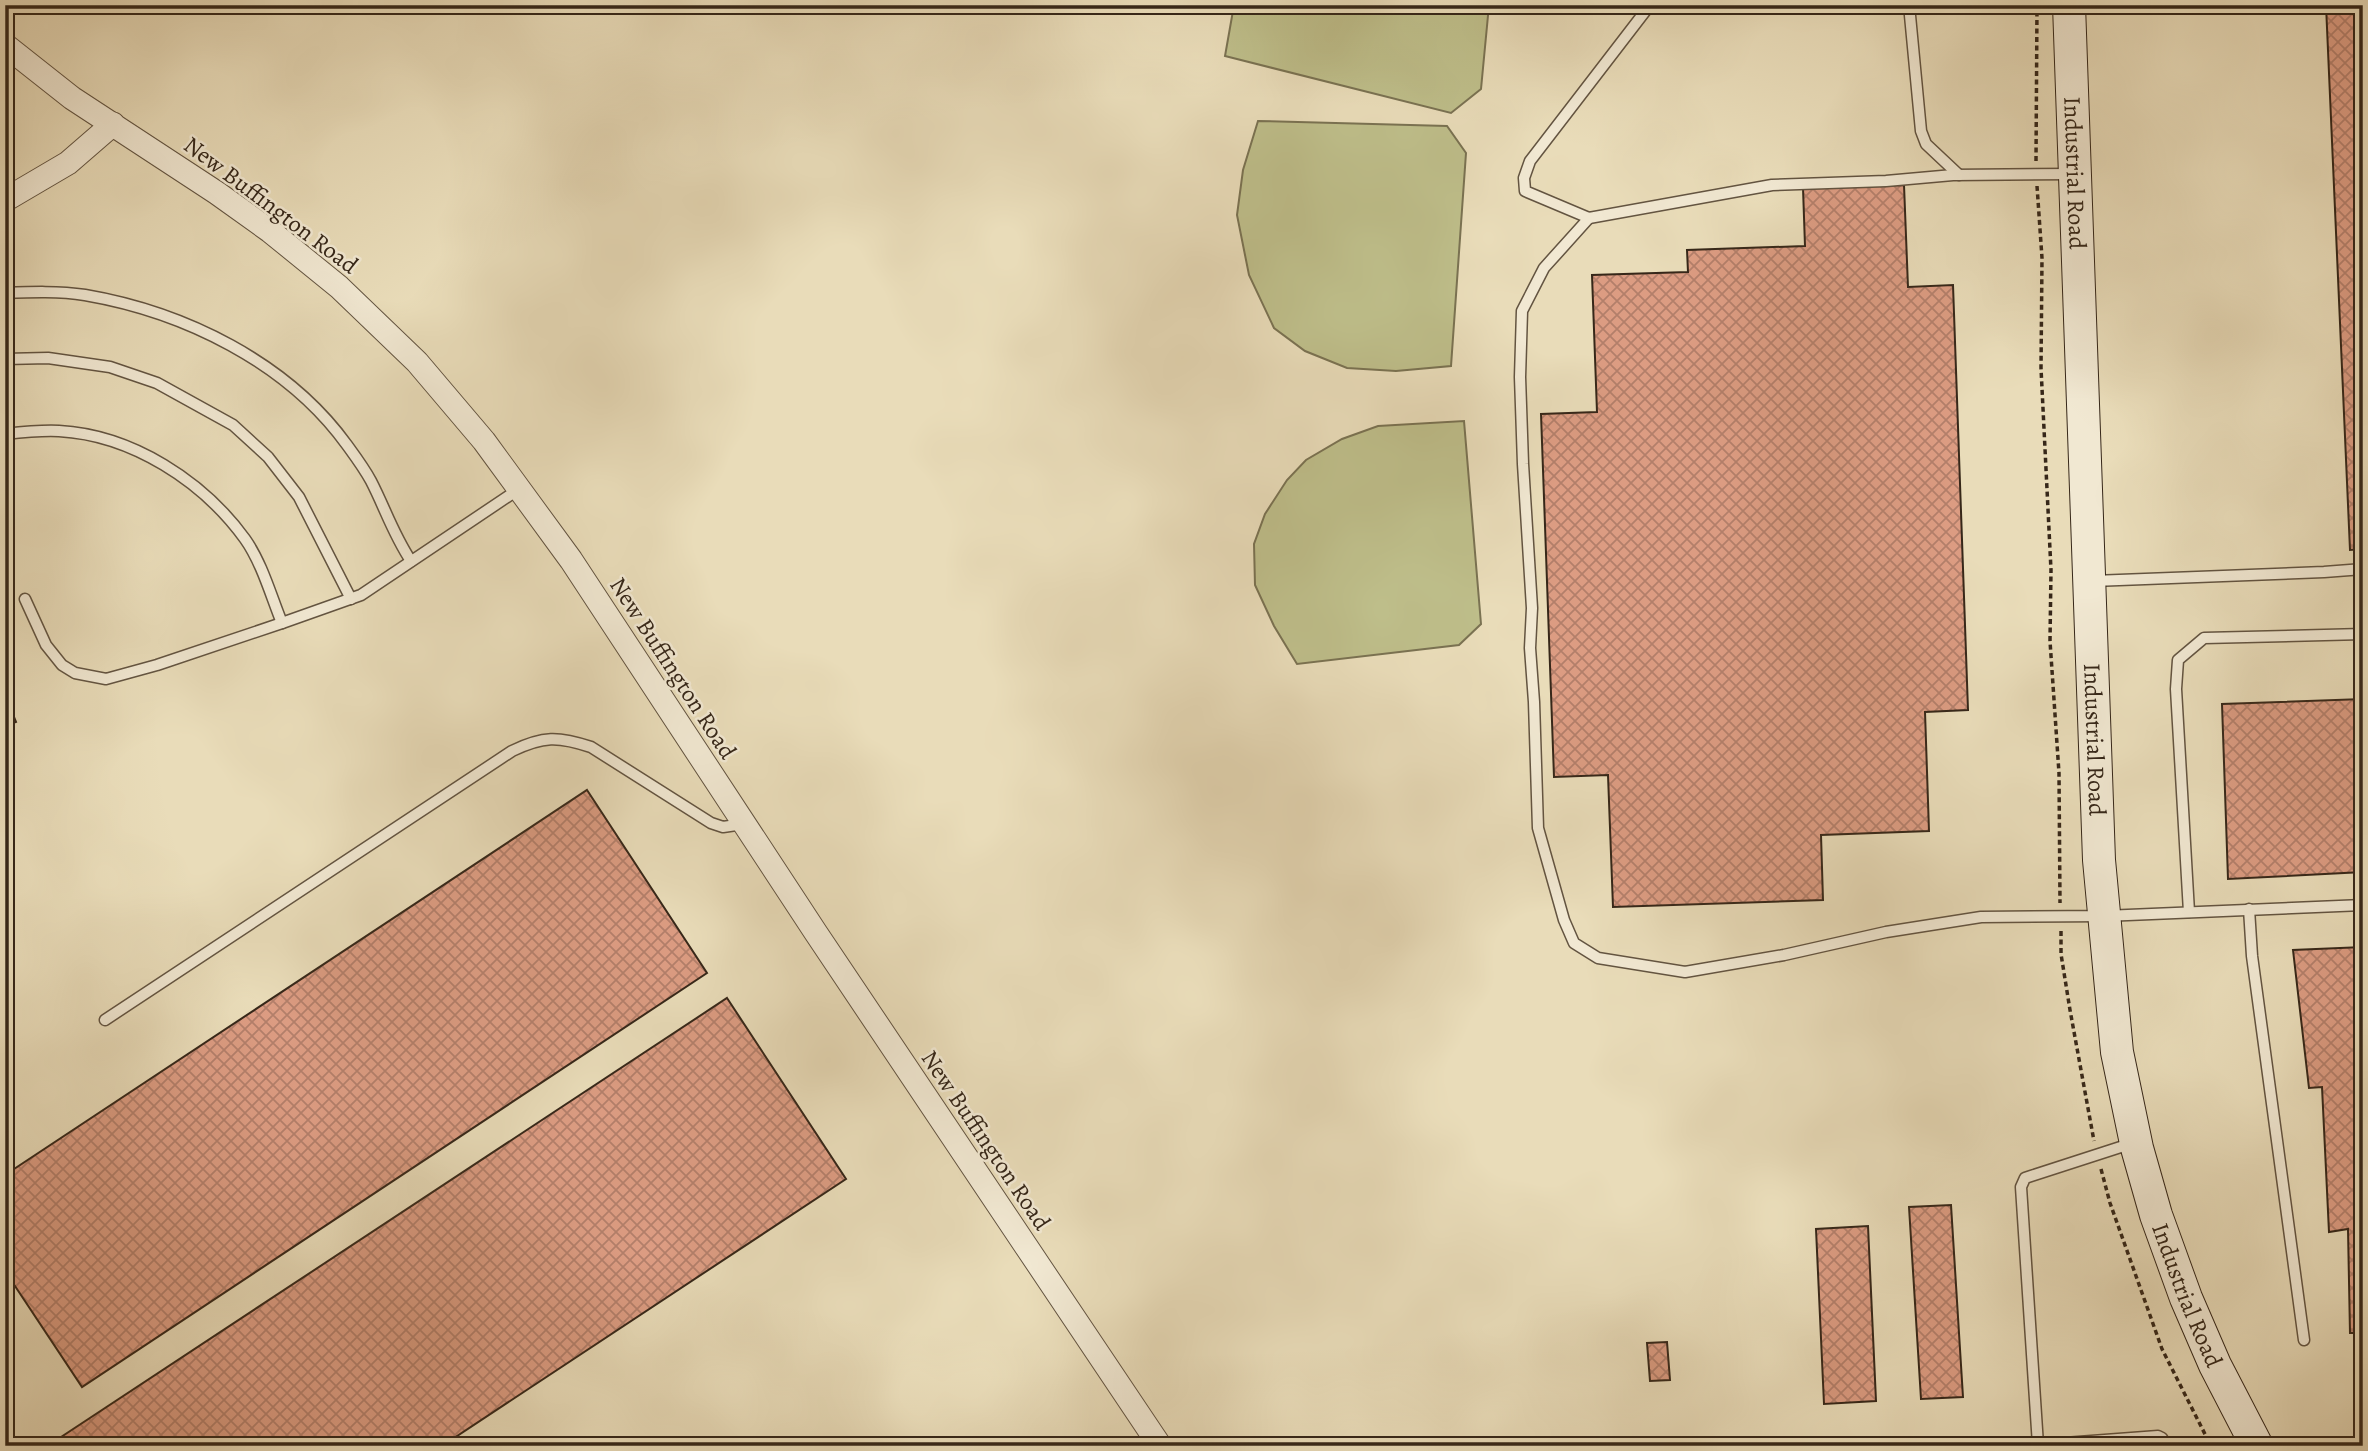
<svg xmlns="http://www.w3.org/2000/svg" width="2368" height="1451" font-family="Alegreya,serif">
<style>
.park{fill:#bebe8a;stroke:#7a7252;stroke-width:2}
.building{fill:url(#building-cross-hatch);stroke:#362719;stroke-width:2}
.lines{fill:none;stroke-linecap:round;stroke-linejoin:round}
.lane-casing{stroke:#635441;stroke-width:13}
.street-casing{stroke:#635441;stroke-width:25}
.secondary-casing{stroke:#362719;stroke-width:34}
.path{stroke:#362719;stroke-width:3.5;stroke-dasharray:5 3.5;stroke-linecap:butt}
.lane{stroke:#f1e8d2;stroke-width:10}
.street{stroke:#f1e8d2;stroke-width:23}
.secondary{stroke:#f1e8d2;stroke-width:32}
.labels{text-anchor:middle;stroke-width:5;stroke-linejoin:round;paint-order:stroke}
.street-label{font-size:24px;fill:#362719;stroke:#f1e8d2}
</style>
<defs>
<pattern id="building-cross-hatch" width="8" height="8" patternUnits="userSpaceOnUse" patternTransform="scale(1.75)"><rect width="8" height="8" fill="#dc9c82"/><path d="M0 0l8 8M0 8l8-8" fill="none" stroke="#b37f6a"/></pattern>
</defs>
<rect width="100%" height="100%" fill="#e9dcb9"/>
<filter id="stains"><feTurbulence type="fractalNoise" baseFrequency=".00286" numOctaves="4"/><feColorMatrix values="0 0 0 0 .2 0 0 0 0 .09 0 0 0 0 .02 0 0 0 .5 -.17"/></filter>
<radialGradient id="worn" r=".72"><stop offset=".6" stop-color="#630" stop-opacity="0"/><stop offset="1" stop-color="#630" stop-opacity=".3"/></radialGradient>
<g class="park">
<path d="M1234 5H1489L1481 89 1451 113 1225 56Z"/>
<path d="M1258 121 1447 126 1466 153 1451 366 1396 371 1347 368 1305 351 1274 328 1249 275 1237 215 1243 170Z"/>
<path d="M1464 421 1481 624 1459 645 1297 664 1274 626 1255 585 1254 544 1265 514 1287 480 1306 460 1342 439 1378 426Z"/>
</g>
<g class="building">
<path d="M2326 5H2363V549L2350 550Z"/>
<path d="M1904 185 1908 287 1953 285 1968 710 1925 712 1929 831 1821 835 1823 900 1613 907 1608 775 1554 777 1541 414 1597 412 1592 275 1688 272 1687 250 1805 246 1803 188Z"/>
<path d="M5 695 16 722 5 726Z"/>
<path d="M2363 699V872L2228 879 2222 704Z"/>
<path d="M587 790 707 973 82 1387 5 1271V1175Z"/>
<path d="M2363 947V1333H2350L2348 1229 2329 1232 2322 1087 2309 1088 2293 950Z"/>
<path d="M727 998 846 1179 442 1446H62L58 1439Z"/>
<path d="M1951 1205 1963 1397 1921 1399 1909 1207Z"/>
<path d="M1868 1226 1876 1401 1824 1404 1816 1229Z"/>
<path d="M1667 1342 1670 1380 1650 1381 1647 1343Z"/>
</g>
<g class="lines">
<defs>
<g id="lane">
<path d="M1650 5 1530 161 1524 178 1525 191 1589 218 1772 185 1886 181 1953 175 2073 174"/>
<path d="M1909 5 1921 131 1926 144 1959 175"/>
<path d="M1589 218 1544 268 1522 311 1520 377 1523 464 1532 608 1530 648 1534 702 1538 828 1564 920 1574 943 1598 958 1685 972 1784 955 1886 932 1981 917 2104 916 2363 905"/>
<path d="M5 293C32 292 59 291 85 295 184 312 287 362 347 445 355 456 364 468 371 481 385 508 393 534 411 561"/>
<path d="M5 359 48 358 110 367 157 383 233 425 268 457 299 497 351 599"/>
<path d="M5 434C23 432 42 430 59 431 132 435 203 481 245 539 262 563 271 596 282 623L361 595 519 489"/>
<path d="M2093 581 2324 572 2363 569"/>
<path d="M25 599 46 645 62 665 75 673 106 679 157 665 282 623"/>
<path d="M2249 909 2252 956 2304 1340"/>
<path d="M2189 912 2176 689 2178 660 2204 638 2363 634"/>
<path d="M105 1020 512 751C543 736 558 736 591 747L711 823 723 827 743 824"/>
<path d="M2133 1143 2031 1176 2025 1178 2021 1187 2038 1445 2158 1436 2162 1438 2166 1446"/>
</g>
<g id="street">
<path d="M5 45 72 98 217 193 270 231 339 287 417 362 484 441 571 560 816 933 1160 1446"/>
<path d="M5 200 68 163 113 124"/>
</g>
<g id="secondary">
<path id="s1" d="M2069 5 2099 860 2117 1052 2137 1148 2156 1215 2186 1298 2215 1365 2257 1446"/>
</g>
</defs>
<use href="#lane" class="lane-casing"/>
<use href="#street" class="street-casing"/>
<use href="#secondary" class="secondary-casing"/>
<g class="path">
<path d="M2036 161 2037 5"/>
<path d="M2037 186 2042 258 2041 368 2051 570 2050 641 2059 773 2060 903"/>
<path d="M2061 931V954L2070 1010 2094 1141"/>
<path d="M2101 1169 2110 1203 2162 1349 2211 1446"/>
</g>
<use href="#lane" class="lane"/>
<use href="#street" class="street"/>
<use href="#secondary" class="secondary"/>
</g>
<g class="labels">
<g class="street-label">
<text dy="8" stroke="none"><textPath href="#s1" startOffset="168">Industrial Road</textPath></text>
<text transform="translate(271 205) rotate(37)" y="8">New Buffington Road</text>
<text transform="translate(673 668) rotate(57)" y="8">New Buffington Road</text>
<text dy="8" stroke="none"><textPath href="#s1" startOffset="735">Industrial Road</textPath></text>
<text transform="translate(986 1140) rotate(56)" y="8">New Buffington Road</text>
<text dy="8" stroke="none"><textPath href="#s1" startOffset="1302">Industrial Road</textPath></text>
</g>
</g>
<rect width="2368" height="1451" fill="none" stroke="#e9dcb9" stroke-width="28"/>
<rect x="7" y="7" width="2354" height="1437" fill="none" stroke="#362719" stroke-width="3.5"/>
<rect x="14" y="14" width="2340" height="1423" fill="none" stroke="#362719" stroke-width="2"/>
<rect width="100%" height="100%" filter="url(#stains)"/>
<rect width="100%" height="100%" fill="url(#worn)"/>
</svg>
